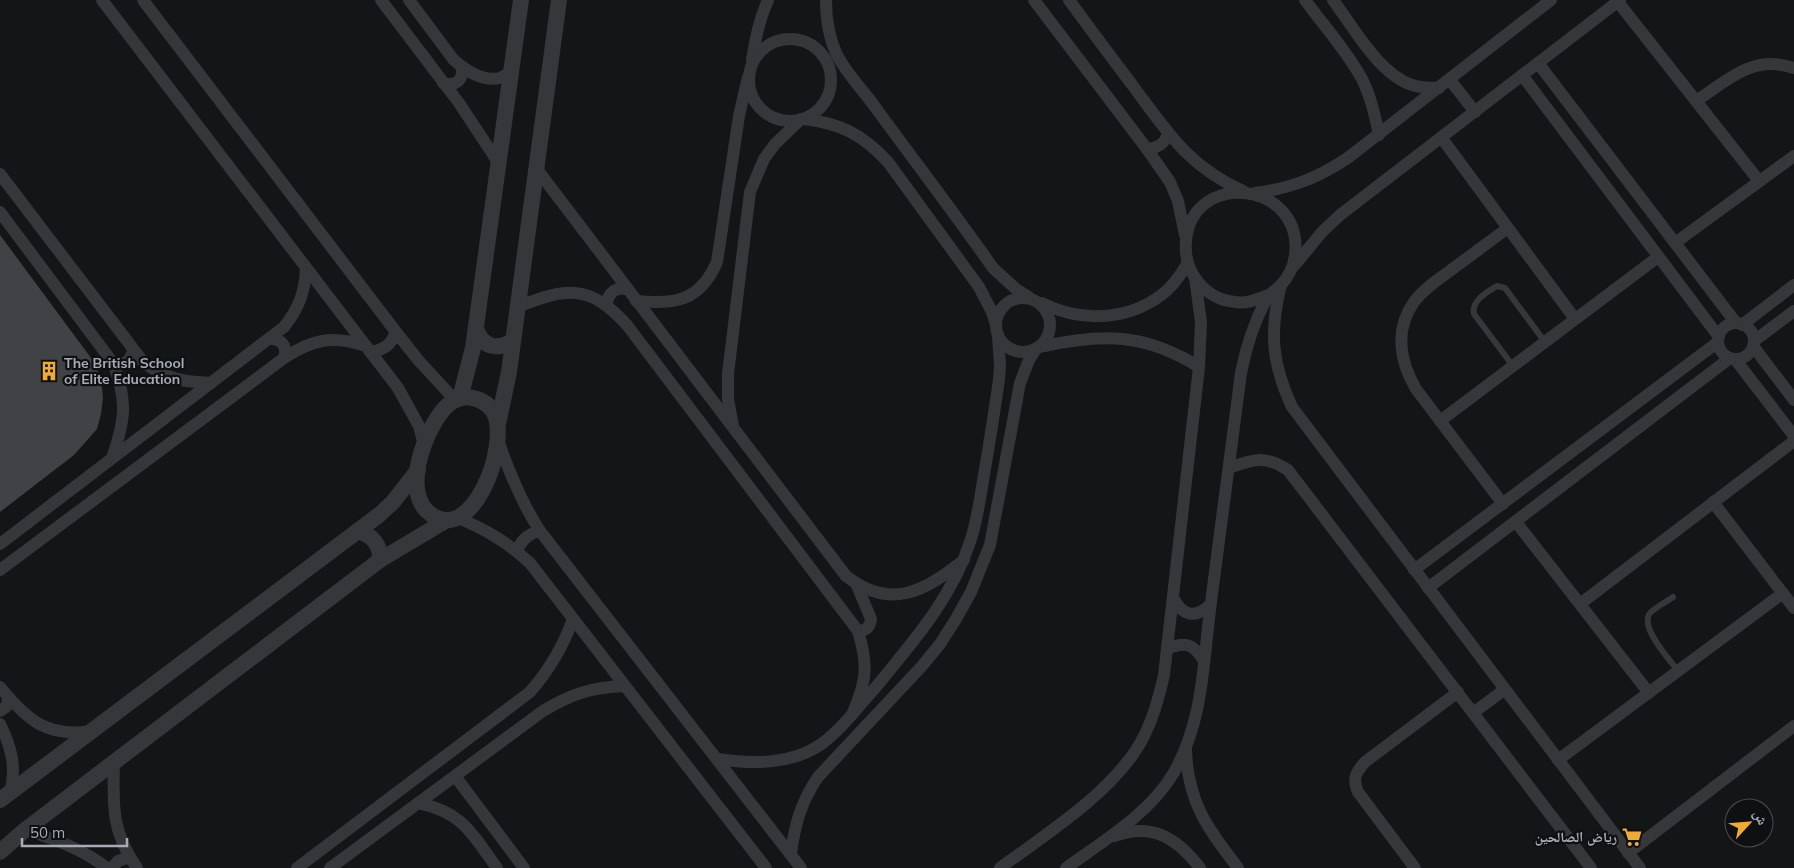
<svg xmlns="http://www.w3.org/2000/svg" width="1794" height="868" font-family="Mulish,'Noto Naskh Arabic',sans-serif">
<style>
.building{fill:#404246}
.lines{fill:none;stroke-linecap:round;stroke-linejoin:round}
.service{stroke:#36373b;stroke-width:6}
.minor{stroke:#36373b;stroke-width:12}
.tertiary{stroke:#36373b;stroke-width:16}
.labels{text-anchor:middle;stroke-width:4.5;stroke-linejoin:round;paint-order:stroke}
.poi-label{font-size:14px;font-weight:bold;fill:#a6acb6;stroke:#0f1011;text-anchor:start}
</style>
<rect width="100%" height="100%" fill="#141516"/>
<path class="building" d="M0 235 94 362 101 379 103 398 101 414 97 429 74 455 0 512Z"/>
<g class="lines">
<g class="service">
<path d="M1513 366 1474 314C1471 301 1487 292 1497 286L1505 288 1545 342"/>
<path d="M1673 597C1666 602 1656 607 1650 613 1639 627 1670 660 1678 671"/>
</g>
<g class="minor">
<path d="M102 0 398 388 419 426 424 445"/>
<path d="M143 0 396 332 419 361 455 400"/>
<path d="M381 0 459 103 498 162"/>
<path d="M409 0 453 59C465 70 483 82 500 78 503 77 507 74 510 73"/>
<path d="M826 0C826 19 829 38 837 55 848 76 865 92 878 111 916 163 956 215 993 268L1016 289 1029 297"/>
<path d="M1034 0 1147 149 1170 182 1178 201 1185 235"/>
<path d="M1069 0C1090 29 1112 58 1133 86 1168 133 1188 166 1243 191"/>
<path d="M1305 0C1324 26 1347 51 1362 79 1371 97 1375 116 1379 135"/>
<path d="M1333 0C1353 27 1379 74 1412 85 1421 88 1430 88 1439 88"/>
<path d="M1618 2 1759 181"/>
<circle cx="790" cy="80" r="41"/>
<path d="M752 60C755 39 759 20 768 0"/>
<path d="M1538 63 1736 323"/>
<path d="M1522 75 1719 337"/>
<path d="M1450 80 1475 112"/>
<path d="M443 83C456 87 465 79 461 66"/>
<path d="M1696 101C1728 80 1753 54 1794 68"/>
<path d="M803 119C841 123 863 135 888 162L979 287 992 312 996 325"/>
<path d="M1441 137 1575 319"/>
<path d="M1147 149C1158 148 1165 144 1168 133"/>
<path d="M536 168 846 576C891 611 925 591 964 560"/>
<path d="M0 174 144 363C167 379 183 382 211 383"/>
<path d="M1255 193C1292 188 1318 178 1349 157L1551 0"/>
<path d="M0 212 113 363C128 401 125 421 112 458"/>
<path d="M1675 243 1794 156"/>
<path d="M1294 266 1322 232 1340 215 1620 0"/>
<path d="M1281 285C1269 332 1272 364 1292 407L1640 868"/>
<circle cx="1023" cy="325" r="27"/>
<path d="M636 301C675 305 700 301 717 262L739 116 748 77"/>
<path d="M1042 303C1079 322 1126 321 1160 296 1172 288 1180 276 1187 264"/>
<path d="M607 305C607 293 616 287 627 289"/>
<path d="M517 307C566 288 589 283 627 325L858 631C869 667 866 682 852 715"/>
<circle cx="1736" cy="341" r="18"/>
<path d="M1742 325 1794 285"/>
<path d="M269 339C281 338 288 346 284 358"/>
<path d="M1754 341 1794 311"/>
<path d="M1753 346 1794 400"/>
<path d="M1040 347C1102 333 1145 333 1199 367"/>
<path d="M370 352C384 350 391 345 396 332"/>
<path d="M1735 359 1794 436"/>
<path d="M113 363C124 366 131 361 133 350"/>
<path d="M1440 421 1658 257"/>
<path d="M733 426 728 399V374L750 192 764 159 775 144 801 119"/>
<path d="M498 440C509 472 521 502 540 531L801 868"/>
<path d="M1229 468C1253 459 1266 455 1288 470L1591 868"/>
<path d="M1713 502 1794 608"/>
<path d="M1503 504 1416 389C1400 362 1394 330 1414 302 1424 288 1441 278 1455 267 1473 254 1490 241 1508 228"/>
<path d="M458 518C487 530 507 542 530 563L766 868"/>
<path d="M1516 522 1649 693"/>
<path d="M0 544 284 327C299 308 305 292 306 268"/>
<path d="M517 551C522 539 528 534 540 531"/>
<path d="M0 570 284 358C313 339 333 335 366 346"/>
<path d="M1414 570 1718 342"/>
<path d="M856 583 871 619C870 627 866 631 858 631"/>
<path d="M1428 588 1730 358"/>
<path d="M1173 597C1182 616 1195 619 1210 605"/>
<path d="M1580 604 1794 441"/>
<path d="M1167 649C1185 641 1194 644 1204 661"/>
<path d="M0 687C27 720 47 738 92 731"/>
<path d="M0 711 7 706 8 697"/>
<path d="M1473 713 1504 690"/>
<path d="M0 724C11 746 17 768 10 792"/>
<path d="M1186 750C1188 803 1207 827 1238 868"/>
<path d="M717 759C752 764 790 765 820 745 841 730 858 707 875 688 913 642 953 597 971 539 978 517 981 492 985 469 990 439 995 409 999 379L1000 365 998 335"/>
<path d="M1558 760 1783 593"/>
<path d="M114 762C113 805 111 831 137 868"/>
<path d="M455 776 524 868"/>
<path d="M418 803C463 812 472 834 497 868"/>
<path d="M25 830C55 839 82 849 107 868"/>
<path d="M1114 836C1152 822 1177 838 1200 868"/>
<path d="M791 853C795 824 801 802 818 777L922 666 940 644 956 619 971 592 990 545 1020 383 1029 360 1036 349"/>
<path d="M1628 853 1794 726"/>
<path d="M112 868 118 861 130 857"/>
<path d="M297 868 530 692C550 669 563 647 573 619"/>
<path d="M330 868 543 711C571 694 592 687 625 686"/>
<path d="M1000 868C1046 834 1105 797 1136 750 1151 727 1158 701 1164 675L1199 367 1201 322 1195 278"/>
<path d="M1066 868C1103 841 1149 814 1173 774 1204 721 1203 661 1211 602 1221 526 1231 450 1241 373 1246 347 1254 322 1267 298 1270 293 1276 290 1280 286 1288 278 1294 266 1295 255 1304 181 1192 169 1186 241 1183 272 1205 299 1235 302 1247 304 1258 299 1268 295"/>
<path d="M1415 868 1358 792C1352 779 1356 772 1365 762L1458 692"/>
</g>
<g class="tertiary">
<path d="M476 329C483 347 496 351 513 341"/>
<path d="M467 397C477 398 487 402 493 411 512 442 471 552 427 511 402 487 427 423 449 404 454 399 460 398 467 397Z"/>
<path d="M460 398 473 348 521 0"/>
<path d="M498 424 509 372 559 0"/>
<path d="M358 531C372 535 381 545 380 560"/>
<path d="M0 800 379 515 393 502 418 470"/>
<path d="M0 852 25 830 380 560 447 520"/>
</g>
</g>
<defs>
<symbol id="building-bare" viewBox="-9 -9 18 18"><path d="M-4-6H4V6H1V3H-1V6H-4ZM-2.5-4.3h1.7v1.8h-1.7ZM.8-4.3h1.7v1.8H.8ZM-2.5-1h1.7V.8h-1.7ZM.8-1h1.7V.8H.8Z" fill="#f0ab33" stroke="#0f1011" stroke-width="2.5" paint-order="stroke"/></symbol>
<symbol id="supermarket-bare" viewBox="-9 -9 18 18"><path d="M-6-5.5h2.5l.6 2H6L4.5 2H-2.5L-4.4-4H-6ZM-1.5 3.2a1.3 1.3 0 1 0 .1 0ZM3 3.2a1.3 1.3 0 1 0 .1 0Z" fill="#f0ab33" stroke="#0f1011" stroke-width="2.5" paint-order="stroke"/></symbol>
</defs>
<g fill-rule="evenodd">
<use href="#building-bare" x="35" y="357" width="28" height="28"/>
<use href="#supermarket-bare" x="1618" y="823" width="28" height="28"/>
</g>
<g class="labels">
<g class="poi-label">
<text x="64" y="368">The British School<tspan x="64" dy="16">of Elite Education</tspan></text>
<text x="1617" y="842" text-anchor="end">رياض الصالحين</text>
</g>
</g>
<g transform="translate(1749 823) rotate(64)"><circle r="24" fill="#0f1011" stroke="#4b4e53"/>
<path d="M0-4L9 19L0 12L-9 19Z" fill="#f0ab33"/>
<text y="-8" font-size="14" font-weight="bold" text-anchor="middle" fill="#a6acb6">ش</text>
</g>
<path d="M22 838v8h105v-8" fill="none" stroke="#a6acb6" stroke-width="2.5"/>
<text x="30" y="838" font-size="15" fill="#a6acb6" stroke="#0f1011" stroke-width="4" paint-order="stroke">50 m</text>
</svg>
